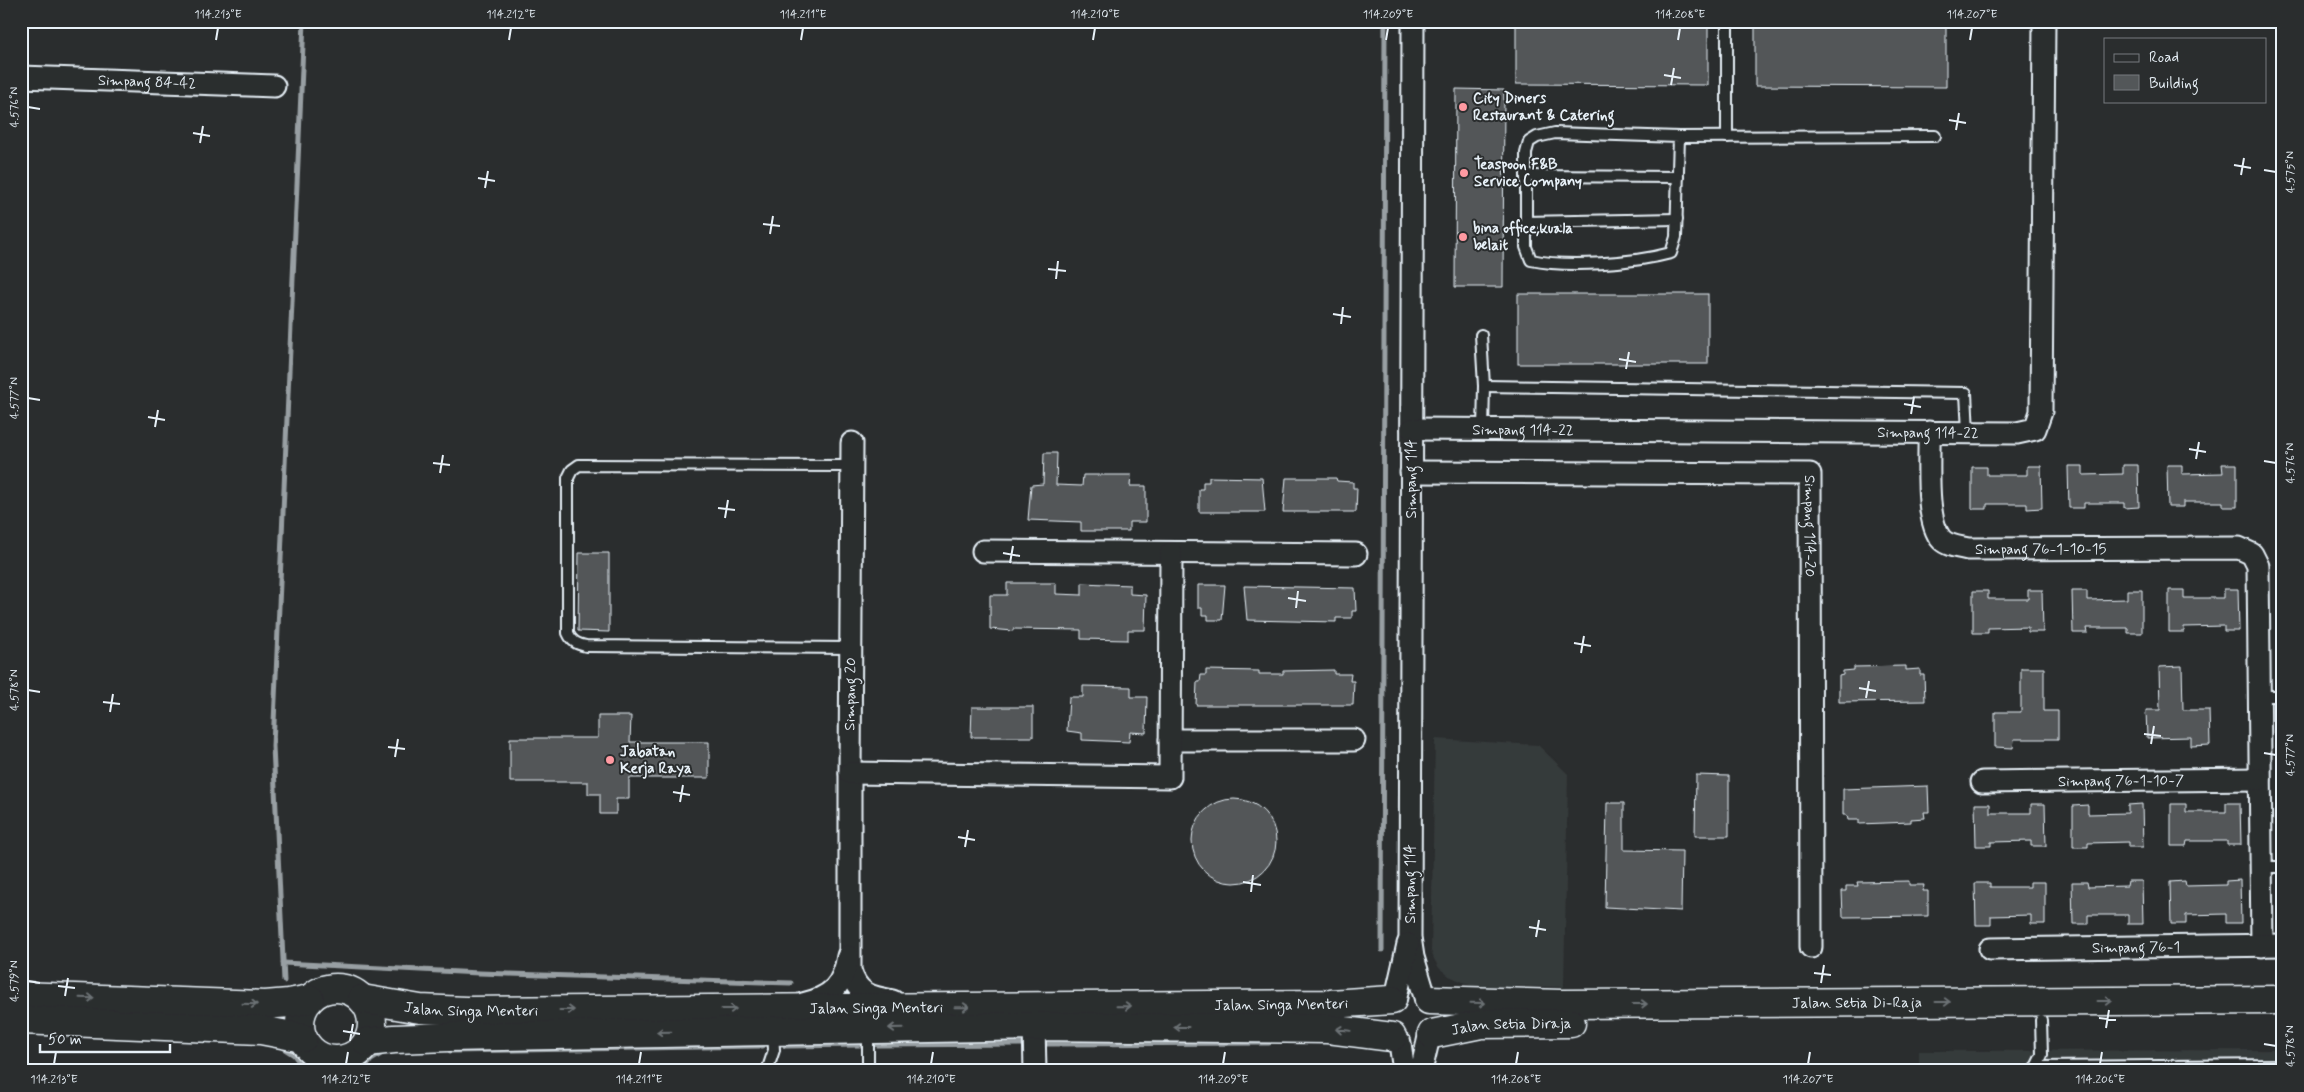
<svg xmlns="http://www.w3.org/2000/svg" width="2304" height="1092" font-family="Mynerve,sans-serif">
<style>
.built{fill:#363a3b}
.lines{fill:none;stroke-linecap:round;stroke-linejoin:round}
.stream{stroke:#989fa3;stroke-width:5}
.building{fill:#535759;stroke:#e8f1f8}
.lane-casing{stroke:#e8f1f8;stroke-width:14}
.street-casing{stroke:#e8f1f8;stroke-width:25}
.secondary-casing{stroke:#e8f1f8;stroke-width:31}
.lane{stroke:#2a2d2e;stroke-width:10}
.street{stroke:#2a2d2e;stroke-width:21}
.secondary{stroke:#2a2d2e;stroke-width:28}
.oneway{stroke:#6c7275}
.ticks{fill:none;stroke:#e8f1f8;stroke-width:2}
.poi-dot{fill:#ff9aa2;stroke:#2a2d2e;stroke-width:2}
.labels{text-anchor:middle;stroke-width:4;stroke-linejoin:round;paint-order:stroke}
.street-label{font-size:15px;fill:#e8f1f8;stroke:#2a2d2e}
.poi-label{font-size:15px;font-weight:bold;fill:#e8f1f8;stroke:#2a2d2e;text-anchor:start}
.neatline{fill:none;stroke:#e8f1f8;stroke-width:2}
.ticks-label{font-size:12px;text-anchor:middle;fill:#e8f1f8}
</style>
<rect width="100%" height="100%" fill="#2a2d2e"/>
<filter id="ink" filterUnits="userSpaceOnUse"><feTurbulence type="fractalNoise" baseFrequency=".02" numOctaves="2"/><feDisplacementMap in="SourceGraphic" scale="10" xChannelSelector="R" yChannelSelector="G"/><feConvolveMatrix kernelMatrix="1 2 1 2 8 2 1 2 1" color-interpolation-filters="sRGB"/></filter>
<g filter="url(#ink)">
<g class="built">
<path d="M1435 739 1538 745 1568 774 1564 987 1472 986 1449 976 1439 968 1434 959 1431 951Z"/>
<path d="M2283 1050V1071H1919V1051Z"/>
</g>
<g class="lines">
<g class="stream">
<path d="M1382 950 1385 21"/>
<path d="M283 963 479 973 791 983"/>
<path d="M284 981 273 746 304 21"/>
<path d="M1043 1044 1269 1043"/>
<path d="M877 1045 1026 1044"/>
<path d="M785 1046 860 1045"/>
<path d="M283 1048 294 1055 306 1071"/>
<path d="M450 1051 762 1046"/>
<path d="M363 1071 371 1060 384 1052"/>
</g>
</g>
<g class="building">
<path d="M1516 21H1708V85L1516 84Z"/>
<path d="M1755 21H1946V87L1755 86Z"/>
<path d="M1456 89 1504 90 1503 287H1455Z"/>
<rect x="1518" y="294" width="190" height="70"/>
<path d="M1044 453H1057L1056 485 1082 486 1083 475H1131L1130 486H1146V522H1129V531H1081V522L1028 520 1031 485 1043 484Z"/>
<path d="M2222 464H2237V507H2223V502H2183V507H2168L2167 465H2182V474L2223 473Z"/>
<path d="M2123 465H2138L2139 507 2124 508V503H2084V508H2069L2068 466H2083V475L2123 474Z"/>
<path d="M2027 466H2041L2042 508 2027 509V504H1987V509H1972V467H1987V475H2027Z"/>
<path d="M1209 477 1262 478 1265 512H1199V489H1203V482H1209Z"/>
<path d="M1286 478H1336L1337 481 1353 482V488H1357L1356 512H1283Z"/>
<path d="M579 553H609V632L578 631Z"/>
<path d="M1007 583H1056V594L1082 595V583L1130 585V594L1146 595 1145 630H1128V640L1081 639V630L1013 629V631L990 629V595H1007Z"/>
<path d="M1198 585H1225L1222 620H1208V615H1202V608H1198Z"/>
<path d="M1244 586 1355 588 1356 611H1352V618H1336V622L1247 620Z"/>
<path d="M2224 589H2238L2239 631H2224V626L2184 627V632H2169V590H2184V598H2224Z"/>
<path d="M2028 590H2042L2043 632H2028V627L1988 628V633H1973V591H1988V599H2028Z"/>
<path d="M2127 590H2142V633H2128V628H2087L2088 633H2073L2072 591H2087V600L2127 599Z"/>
<path d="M1906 666V670L1920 669V675H1924L1925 701 1839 702V676L1843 675V671L1854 670V667Z"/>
<path d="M2182 666 2183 710H2209L2210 745 2191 746V737L2147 738 2146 710H2160L2159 667Z"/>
<path d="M2021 668H2044V711H2058V739H2014L2013 748 1995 747V712H2021Z"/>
<path d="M1206 670 1259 671V674H1283V671L1334 670V674H1351L1350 681H1354L1353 705H1196L1197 682H1200L1201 675H1206Z"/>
<path d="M1083 686 1131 687V697H1147L1146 733 1130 732 1129 742 1082 740V733L1067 731 1069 697H1083Z"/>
<path d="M972 707H1033V737H971Z"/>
<path d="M598 716H631L630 742H709V778H629V799H616V814H600V794H588V782H510V738H598Z"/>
<path d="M1696 775 1729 776V836H1695Z"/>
<path d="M1928 786 1929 812H1924L1925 818 1911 819V822L1859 824V820H1848L1847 815H1843V789Z"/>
<circle cx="1234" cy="841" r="42"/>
<path d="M1607 803H1624V850L1682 851 1681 911 1605 907Z"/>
<path d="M2226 803H2240L2241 845H2227V841H2187L2186 846H2171V804H2186V812H2226Z"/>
<path d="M1975 804H1990V813H2031V804H2045L2046 846H2031V841L1991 842V846H1976Z"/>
<path d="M2142 804 2143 847H2128V842L2088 843V847H2073V806L2088 805V814L2128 813V805Z"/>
<path d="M2240 880 2241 923H2226V914L2186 915V924H2171L2170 882 2185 881 2186 886 2226 885V881Z"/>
<path d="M1909 881V885H1924L1923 891H1928V916L1843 917 1842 891H1846V886H1858L1857 882Z"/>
<path d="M2128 881H2142L2143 924H2128V915H2088V924H2073L2072 882H2087L2088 887 2127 886Z"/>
<path d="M2030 882H2045V924H2031V915L1991 916V925H1976L1975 883H1990V887H2030Z"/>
</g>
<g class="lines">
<defs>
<g id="lane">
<path d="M1727 21V137"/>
<path d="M1679 137 1676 237 1671 253C1634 263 1568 268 1531 260L1526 247V153L1529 142 1537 137 1555 133 1679 137 1935 136"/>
<path d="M1526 176 1678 177"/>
<path d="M1525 222 1677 219"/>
<path d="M1481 335 1484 386 1483 430"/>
<path d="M1484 386 1966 393 1968 432"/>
<path d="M851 648 586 646C577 644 572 642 568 633V478L572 470 579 465 852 466"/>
<path d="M2259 696H2283"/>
<path d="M2261 867H2283"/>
<path d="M868 1029V1071"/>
<path d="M2036 1067 2283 1065"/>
<path d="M767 1071 774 1050 773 1033"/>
<path d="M2034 1071 2042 1055 2041 1020"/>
</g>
<g id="street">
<path d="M1413 21 1410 937 1413 957 1425 997"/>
<path id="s1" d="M21 77 274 86"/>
<path id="s2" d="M1412 429 2017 433 2035 429 2041 412 2044 21"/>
<path id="s3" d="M1929 432C1930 457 1924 521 1942 540 1948 546 1960 547 1968 549L2239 548 2252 554 2258 566 2262 946"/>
<path d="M852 443 850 773V970C857 994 869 997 893 1001"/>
<path id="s4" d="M1411 472 1810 474 1811 947"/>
<path d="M983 551 1356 554"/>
<path d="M1170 740H1354"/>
<path d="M850 773 1170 777 1171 553"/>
<path id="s5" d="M1982 782 2260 779"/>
<path id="s6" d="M1990 949 2283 945"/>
<path d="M1396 997 1408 944"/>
<path d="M803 1004C832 997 843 986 848 956"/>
<path d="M1034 1026 1035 1071"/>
<path d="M1400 1043 1404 1071"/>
<path d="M311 1049 321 1064 323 1071"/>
<path d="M348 1071 358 1052"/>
<path d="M1421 1071 1429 1037"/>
</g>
<g id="secondary">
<circle cx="336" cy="1024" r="36"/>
<path d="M21 996 265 1005 289 1003 310 999"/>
<path id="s7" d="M362 999 420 1009 466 1011 1330 1004 1392 1000"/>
<path id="s8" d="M1429 1000 1562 1004 2283 1000"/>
<path d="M21 1020 261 1030 303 1038"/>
<path id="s9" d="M1432 1034 1481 1024 1571 1023"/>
<path d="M367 1042 394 1039 449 1037 1034 1026 1328 1029 1392 1037"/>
</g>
</defs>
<use href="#lane" class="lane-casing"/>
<use href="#street" class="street-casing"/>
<use href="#secondary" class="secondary-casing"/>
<use href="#lane" class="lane"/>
<use href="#street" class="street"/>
<use href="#secondary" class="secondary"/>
</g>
<defs><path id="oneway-shaft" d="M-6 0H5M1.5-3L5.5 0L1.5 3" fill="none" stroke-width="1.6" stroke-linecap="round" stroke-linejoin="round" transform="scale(1.25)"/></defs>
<g class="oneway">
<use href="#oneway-shaft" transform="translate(87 998) rotate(2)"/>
<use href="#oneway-shaft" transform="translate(2105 1001)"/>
<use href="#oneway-shaft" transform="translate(1943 1002)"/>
<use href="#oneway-shaft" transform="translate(1478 1003) rotate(1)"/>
<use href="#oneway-shaft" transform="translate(250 1004) rotate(2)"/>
<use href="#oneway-shaft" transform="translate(1640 1004)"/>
<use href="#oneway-shaft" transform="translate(1124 1006) rotate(-1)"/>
<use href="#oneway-shaft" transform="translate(962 1007) rotate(-1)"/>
<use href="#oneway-shaft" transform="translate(729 1009)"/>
<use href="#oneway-shaft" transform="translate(567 1010)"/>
<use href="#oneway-shaft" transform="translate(1181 1027) rotate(-180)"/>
<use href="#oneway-shaft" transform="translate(896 1028) rotate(179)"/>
<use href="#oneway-shaft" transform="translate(1343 1030) rotate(-174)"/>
<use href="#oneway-shaft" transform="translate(664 1032) rotate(179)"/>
</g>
</g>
<path class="ticks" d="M216 40 218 28M509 40 511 28M801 40 803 28M1093 40 1095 28M1386 40 1388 28M1678 40 1680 28M1970 40 1972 28M1664 75 1681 78M1671 85 1674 68M28 107 40 109M1949 120 1966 123M1956 130 1959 113M193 133 210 136M200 143 203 126M2234 165 2251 168M2264 170 2276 172M2241 175 2244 158M478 178 495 181M485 188 488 171M763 224 780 226M770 234 773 216M1048 269 1066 271M1056 279 1058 261M1333 314 1351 317M1341 324 1343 307M1619 359 1636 362M1626 369 1629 352M28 398 40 400M1904 404 1921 407M1911 414 1914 397M148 417 165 420M155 427 158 410M2189 449 2206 452M2196 459 2199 442M2264 461 2276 463M433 463 450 465M440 473 443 455M718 508 735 510M725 518 728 500M1003 553 1020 556M1010 563 1013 546M1288 598 1306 601M1296 608 1298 591M1574 643 1591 646M1581 653 1584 636M1859 688 1876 691M28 690 40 692M1866 698 1869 681M103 702 120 704M110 712 113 694M2144 734 2161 736M2151 744 2154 726M388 747 405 749M2264 753 2276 755M395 757 398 739M673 792 690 795M680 802 683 785M958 837 975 840M965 847 968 830M1243 882 1261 885M1251 892 1253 875M1529 927 1546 930M1536 937 1539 920M1814 973 1831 975M28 981 40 983M1821 983 1824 965M58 986 75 988M65 996 68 978M2099 1018 2116 1020M2106 1028 2109 1010M343 1031 360 1034M350 1041 353 1024M2264 1044 2276 1046M54 1064 56 1052M346 1064 348 1052M639 1064 641 1052M931 1064 933 1052M1223 1064 1225 1052M1516 1064 1518 1052M1808 1064 1810 1052M2100 1064 2102 1052"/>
<g class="poi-dot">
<circle cx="1463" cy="107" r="5"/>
<circle cx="1464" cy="173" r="5"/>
<circle cx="1463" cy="237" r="5"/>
<circle cx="610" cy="760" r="5"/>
</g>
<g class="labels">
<g class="street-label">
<text dy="5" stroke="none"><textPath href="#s1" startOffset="126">Simpang 84-42</textPath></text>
<text dy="5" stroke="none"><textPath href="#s2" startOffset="111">Simpang 114-22</textPath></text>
<text dy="5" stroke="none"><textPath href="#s2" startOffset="516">Simpang 114-22</textPath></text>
<text transform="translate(1411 479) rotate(-90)" y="5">Simpang 114</text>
<text dy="5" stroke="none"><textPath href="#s4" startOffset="451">Simpang 114-20</textPath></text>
<text dy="5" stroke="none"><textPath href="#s3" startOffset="211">Simpang 76-1-10-15</textPath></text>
<text transform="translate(850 694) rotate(-89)" y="5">Simpang 20</text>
<text dy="5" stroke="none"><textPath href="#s5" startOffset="139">Simpang 76-1-10-7</textPath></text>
<text transform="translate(1410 884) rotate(-90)" y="5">Simpang 114</text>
<text dy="5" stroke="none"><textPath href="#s6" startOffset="146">Simpang 76-1</textPath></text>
<text dy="5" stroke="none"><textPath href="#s8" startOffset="428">Jalan Setia Di-Raja</textPath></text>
<text dy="5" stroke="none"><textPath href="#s7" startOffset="920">Jalan Singa Menteri</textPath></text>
<text dy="5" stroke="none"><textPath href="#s7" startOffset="110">Jalan Singa Menteri</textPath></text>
<text dy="5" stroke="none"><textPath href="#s7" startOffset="515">Jalan Singa Menteri</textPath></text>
<text dy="5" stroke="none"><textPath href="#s9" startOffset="80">Jalan Setia Diraja</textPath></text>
</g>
<g class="poi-label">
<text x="1473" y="103">City Diners<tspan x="1473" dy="17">Restaurant &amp; Catering</tspan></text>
<text x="1474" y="169">Teaspoon F&amp;B<tspan x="1474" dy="17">Service Company</tspan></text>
<text x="1473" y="233">bina office,kuala<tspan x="1473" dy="17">belait</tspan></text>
<text x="620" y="756">Jabatan<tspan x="620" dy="17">Kerja Raya</tspan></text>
</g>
</g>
<rect width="2304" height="1092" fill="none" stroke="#2a2d2e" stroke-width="55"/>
<rect x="2104" y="38" width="162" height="65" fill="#2a2d2e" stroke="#767b7f"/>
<rect x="2114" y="54" width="25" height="8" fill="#2a2d2e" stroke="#767b7f"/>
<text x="2149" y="62" font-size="15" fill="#e8f1f8">Road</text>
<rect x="2114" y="75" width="25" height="15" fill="#535759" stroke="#767b7f"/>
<text x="2149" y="88" font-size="15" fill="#e8f1f8">Building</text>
<path d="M40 1044v8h130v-8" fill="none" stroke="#e8f1f8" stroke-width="2.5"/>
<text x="48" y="1044" font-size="15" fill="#e8f1f8" stroke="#2a2d2e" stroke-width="4" paint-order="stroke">50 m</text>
<rect x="28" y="28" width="2248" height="1036" class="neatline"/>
<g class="ticks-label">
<text x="218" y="18">114.213°E</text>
<text x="511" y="18">114.212°E</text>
<text x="803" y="18">114.211°E</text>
<text x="1095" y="18">114.210°E</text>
<text x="1388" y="18">114.209°E</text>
<text x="1680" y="18">114.208°E</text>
<text x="1972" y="18">114.207°E</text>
<text transform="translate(14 107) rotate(-90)" y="4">4.576°N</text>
<text transform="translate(2290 172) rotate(-90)" y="4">4.575°N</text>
<text transform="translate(14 398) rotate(-90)" y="4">4.577°N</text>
<text transform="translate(2290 463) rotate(-90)" y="4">4.576°N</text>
<text transform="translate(14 690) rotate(-90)" y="4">4.578°N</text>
<text transform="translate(2290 755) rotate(-90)" y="4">4.577°N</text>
<text transform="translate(14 981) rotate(-90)" y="4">4.579°N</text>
<text transform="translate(2290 1046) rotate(-90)" y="4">4.578°N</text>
<text x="54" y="1083">114.213°E</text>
<text x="346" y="1083">114.212°E</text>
<text x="639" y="1083">114.211°E</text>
<text x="931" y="1083">114.210°E</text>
<text x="1223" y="1083">114.209°E</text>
<text x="1516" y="1083">114.208°E</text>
<text x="1808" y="1083">114.207°E</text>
<text x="2100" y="1083">114.206°E</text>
</g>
</svg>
